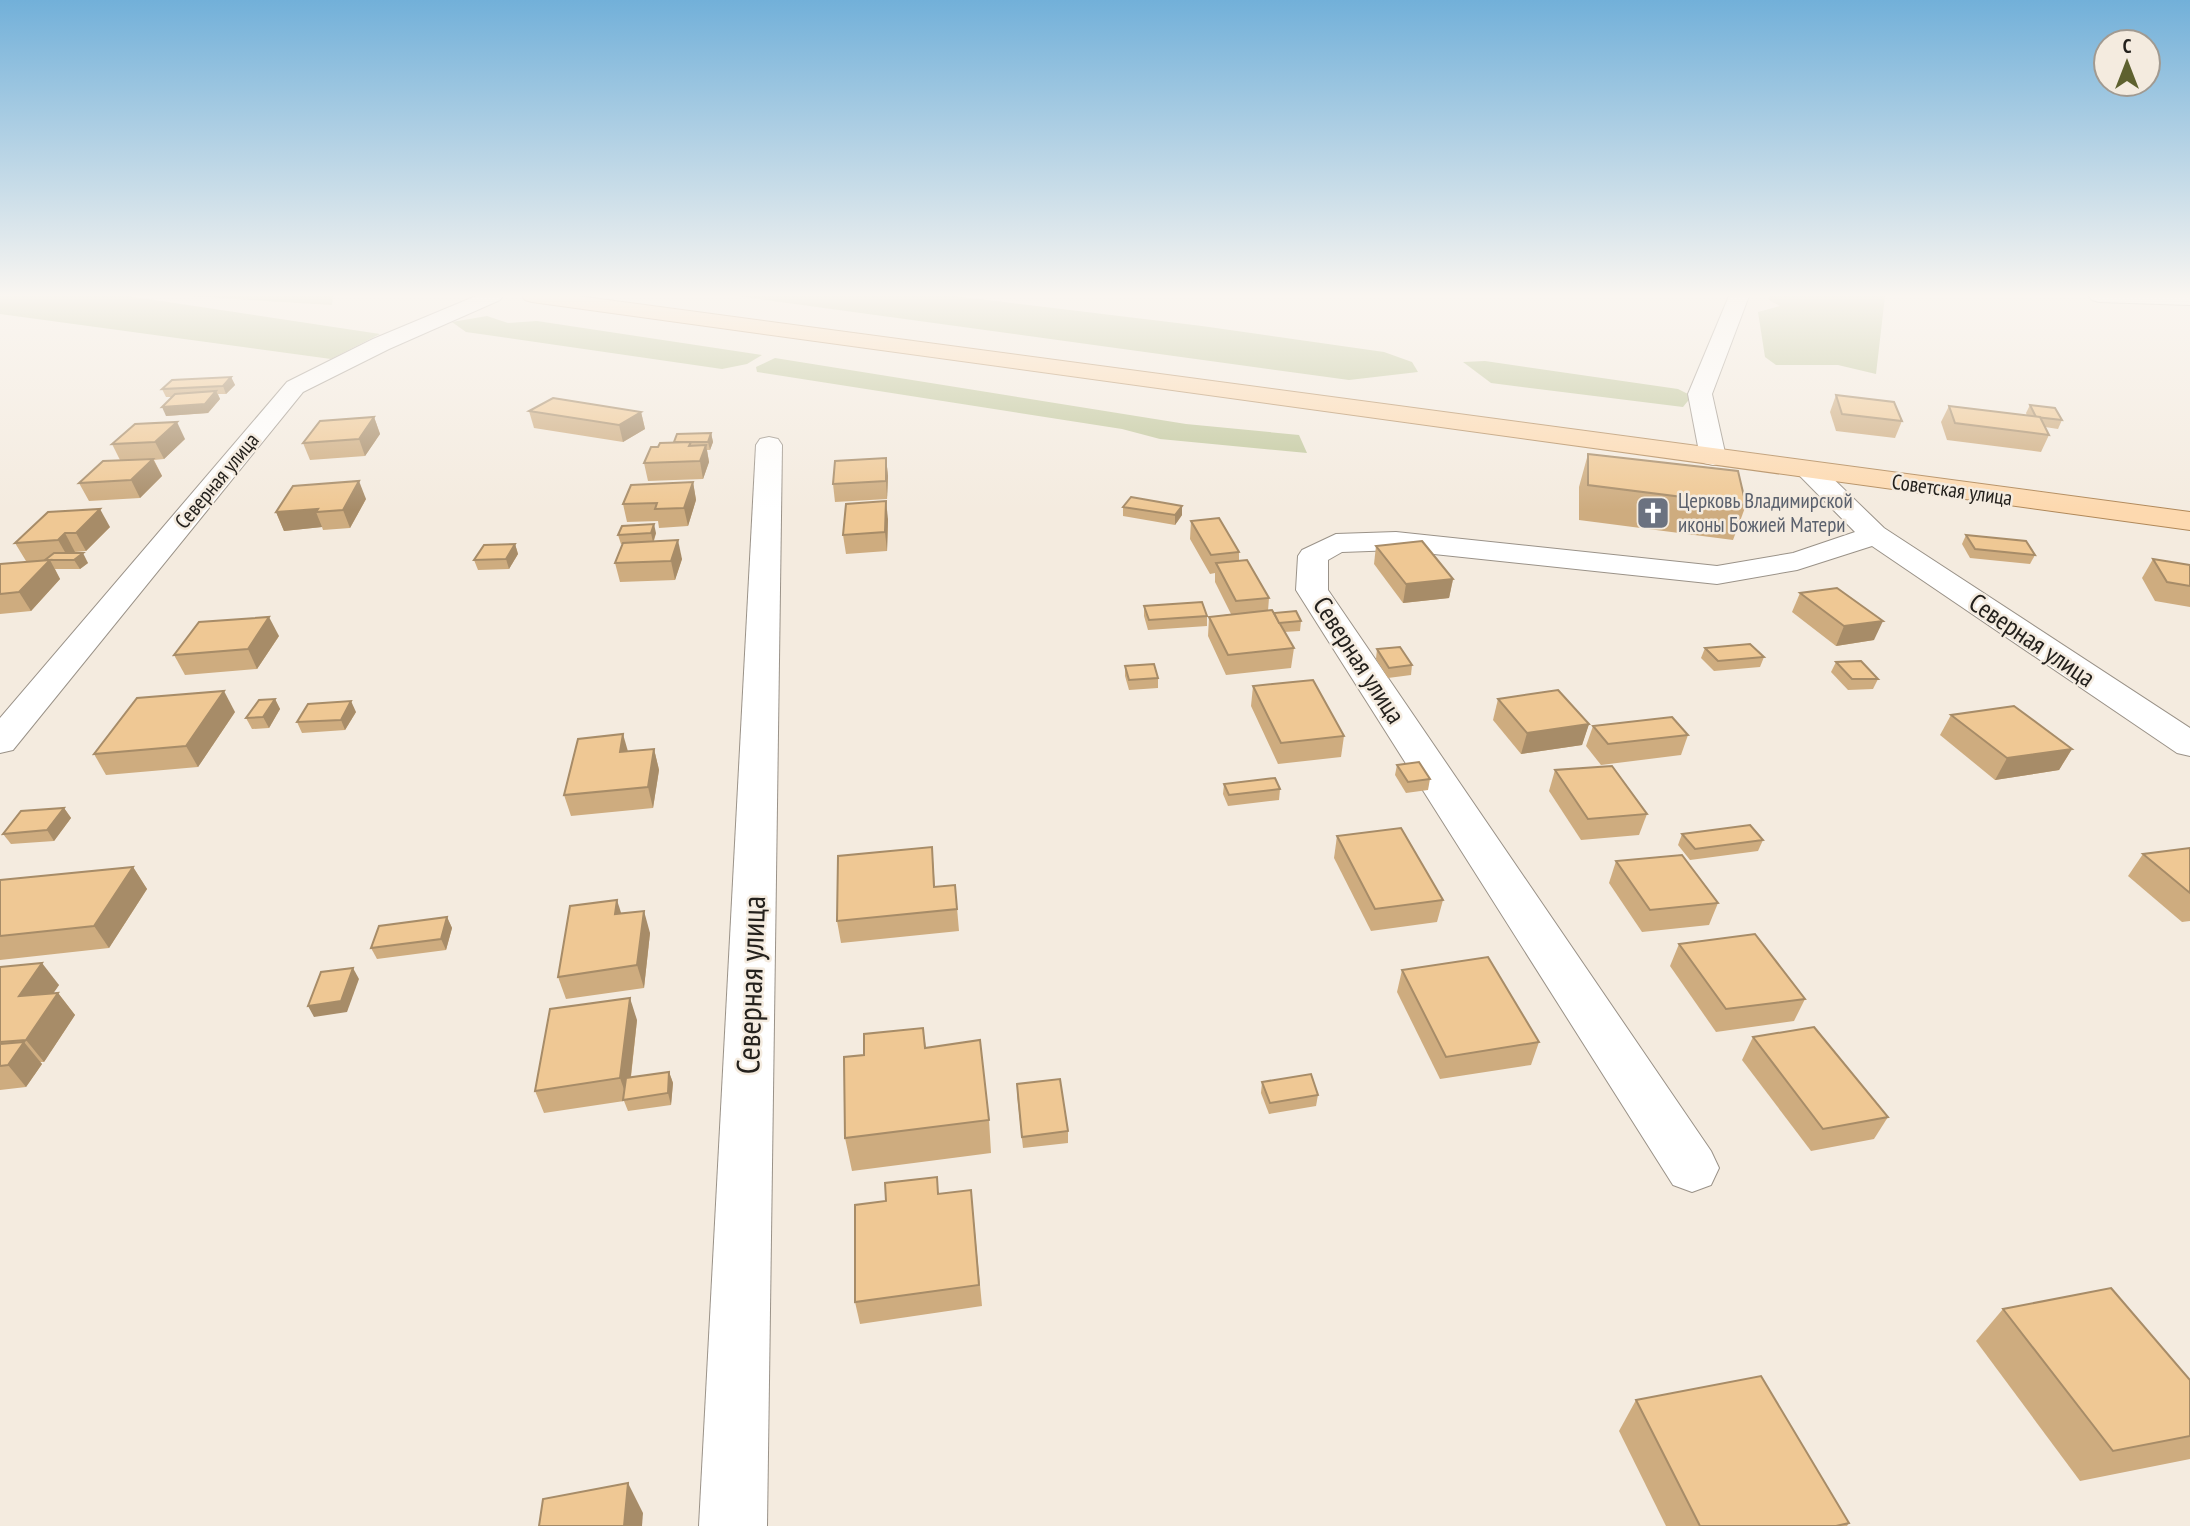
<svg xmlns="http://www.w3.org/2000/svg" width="2190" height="1526" font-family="'PT Sans Narrow',sans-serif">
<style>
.green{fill:#bfc69a}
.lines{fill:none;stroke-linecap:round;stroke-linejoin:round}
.minor-casing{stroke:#9a9288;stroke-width:2}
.primary-casing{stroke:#b08859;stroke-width:2}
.minor{fill:#fff;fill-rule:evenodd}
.primary{fill:#fdd9af;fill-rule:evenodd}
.wall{fill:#ceac7f}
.shaded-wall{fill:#a78c68}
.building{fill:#efc894;stroke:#a78c68;stroke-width:2}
.labels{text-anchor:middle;stroke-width:5;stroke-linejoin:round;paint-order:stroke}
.far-street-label{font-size:21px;fill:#24211d;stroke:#f4ebdf}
.far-worship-label{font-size:21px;fill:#5b616d;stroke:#f4ebdf;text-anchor:start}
.street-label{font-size:26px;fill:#24211d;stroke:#f4ebdf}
.near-street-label{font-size:32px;fill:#24211d;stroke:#f4ebdf}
</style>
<rect width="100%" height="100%" fill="#f4ebdf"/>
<g class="green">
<path d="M0 296H128L380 334 331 359 0 314Z"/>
<path d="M186 296H333L332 305Z"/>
<path d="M737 296H955L1202 326 1384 352 1412 362 1418 372 1349 380Z"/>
<path d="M1769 296H1885L1876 374 1838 365H1776L1765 357 1758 312 1780 306 1769 300Z"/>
<path d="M487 316 508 323 537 321 762 355 747 364 722 369 466 332 452 322Z"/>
<path d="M775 358 1186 424 1299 435 1307 453 1160 439 1122 429 757 372 756 367Z"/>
<path d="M1485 361 1678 389 1692 396 1683 407 1491 383 1463 362Z"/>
</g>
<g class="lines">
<defs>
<g id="minor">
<path d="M476 296H503L500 300 389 349 303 392 13 750 0 753V718L287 382 373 339Z"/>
<path d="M1729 296H1749L1712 394 1726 457 1722 463 1713 465 1704 463 1700 457 1688 394Z"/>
<path d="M2089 296H2190V305L2099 302 2092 300Z"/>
<path d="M769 437 778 439 782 445 767 1526H699L756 445 760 439Z"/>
<path d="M1808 462 1818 464 1884 528 2190 728V756L2177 753 1872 546 1797 570 1717 584 1396 550 1342 552 1328 560V590L1711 1151 1719 1168 1711 1185 1692 1192 1673 1185 1296 590 1298 556 1302 550 1336 534 1396 532 1717 566 1793 553 1855 532 1794 470 1798 464Z"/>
</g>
<path id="primary" d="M522 296H578L2190 512V530L532 302 525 300Z"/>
</defs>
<use href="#minor" class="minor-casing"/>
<use href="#primary" class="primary-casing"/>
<use href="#minor" class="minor"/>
<use href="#primary" class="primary"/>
</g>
<g class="wall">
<path d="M231 377 235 385 226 394H218L220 399 208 413 166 416 173 397H166L162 389Z"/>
<path d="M1836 395 1902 421 1895 438 1836 431 1830 412Z"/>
<path d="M2030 405 2062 420 2058 429 2045 427 2049 435 2041 452 1947 440 1941 422 1949 406 2027 416 2026 413Z"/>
<path d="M529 411 641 412 645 429 623 442 534 428Z"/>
<path d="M374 417 380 434 365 456 310 460 303 443Z"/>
<path d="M711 433 713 442 710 450H707L709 462 703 479 648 481 644 463 658 447Z"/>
<path d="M185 439 164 459 154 460 162 476 140 498 89 501 79 483 120 460 112 444Z"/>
<path d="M1588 454 1746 505 1733 540 1579 520V487Z"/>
<path d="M886 458 888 476 887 499 835 502 833 484Z"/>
<path d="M693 482 696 500 688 526 659 528 658 521 627 522 623 504Z"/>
<path d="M366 499 350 528 323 530 322 527 284 531 276 512Z"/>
<path d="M1123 507 1182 515 1175 525 1123 516Z"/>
<path d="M48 512 110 527 86 551 75 552 74 553 88 563 80 569H55L60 579 31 611 0 614V564L46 561H26L15 543Z"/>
<path d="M888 519 887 551 846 554 843 535Z"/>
<path d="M1191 521 1239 552V561L1269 598 1268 611 1301 621 1300 631 1284 632 1294 648 1291 668 1226 675 1208 636 1209 617 1231 614 1215 582V573L1210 574 1190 539Z"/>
<path d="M656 533 654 541 682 559 675 580 620 582 615 563 623 544H621L618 535Z"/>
<path d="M1966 535 2035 555 2030 564 1970 558 1962 544Z"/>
<path d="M515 544 518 554 509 569 478 570 474 560Z"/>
<path d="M1376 546 1453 579 1449 598 1403 603 1374 564Z"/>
<path d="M2153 559 2190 565V607L2155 601 2142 578Z"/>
<path d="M1800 593 1874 640 1836 646 1792 612Z"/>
<path d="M1144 606 1207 616V626L1148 630 1144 616Z"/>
<path d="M279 636 257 669 185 675 174 655Z"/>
<path d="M1705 648 1764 657 1760 667 1714 671 1701 658Z"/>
<path d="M1377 649 1412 665 1411 675 1388 678 1376 659Z"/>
<path d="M1836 662 1878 679 1873 689 1848 690 1831 672Z"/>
<path d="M1125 666 1158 678V688L1129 690 1125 676Z"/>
<path d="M1253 686 1344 736 1341 757 1278 764 1251 706Z"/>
<path d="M275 699 280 709 269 728 252 729 246 718Z"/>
<path d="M1498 699 1589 724 1582 745 1521 754 1493 720Z"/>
<path d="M235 712 198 767 106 775 94 754Z"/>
<path d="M356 712 345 730 302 733 297 722Z"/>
<path d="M1951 715 2072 749 2059 770 1995 780 1940 735Z"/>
<path d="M1593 726 1688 735 1681 755 1601 765 1586 746Z"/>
<path d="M654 749 659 770 653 808 571 816 564 795Z"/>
<path d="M1397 765 1430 779 1428 790 1406 793 1395 775Z"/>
<path d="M1555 770 1647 814 1639 835 1581 840 1549 791Z"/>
<path d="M1224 784 1280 789 1279 800 1228 806 1223 794Z"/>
<path d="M64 808 71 818 54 841 11 844 3 834Z"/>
<path d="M1682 834 1763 840 1758 851 1690 860 1678 845Z"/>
<path d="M1337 836 1443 900 1437 922 1371 931 1334 858Z"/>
<path d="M932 847 935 887 955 885 959 931 841 943 837 921Z"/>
<path d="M2190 848V921L2182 922 2128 876 2143 854Z"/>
<path d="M1616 861 1718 903 1709 925 1642 932 1609 883Z"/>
<path d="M133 867 147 889 109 948 0 960V880Z"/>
<path d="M621 914 650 933 644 988 566 999 558 977Z"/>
<path d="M447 917 452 928 446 950 377 959 371 948Z"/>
<path d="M1679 944 1805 999 1794 1021 1716 1032 1670 966Z"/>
<path d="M0 967 59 985 53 993H58L75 1015 44 1062H40L42 1064 26 1087 0 1090Z"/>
<path d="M1402 970 1539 1042 1531 1065 1440 1079 1397 992Z"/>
<path d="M637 1020 631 1077 669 1072 673 1083 671 1105 628 1111 624 1101 544 1113 535 1091Z"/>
<path d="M923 1028 926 1048 989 1120 991 1153 852 1171 845 1138 864 1055Z"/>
<path d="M1753 1037 1888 1117 1874 1139 1811 1151 1742 1060Z"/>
<path d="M1262 1082 1318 1095 1316 1106 1269 1114 1261 1093Z"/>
<path d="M1017 1095 1068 1131V1143L1023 1148Z"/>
<path d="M971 1190 982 1306 860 1324 855 1302 940 1194Z"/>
<path d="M2003 1309 2190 1380V1459L2080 1481 1976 1341Z"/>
<path d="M1636 1400 1849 1523 1847 1526H1666L1619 1431Z"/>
</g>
<g class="shaded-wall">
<path d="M231 377 235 385 226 394 223 386Z"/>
<path d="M216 391 220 399 208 413 166 416 162 407Z"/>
<path d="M641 412 645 429 623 442 619 425Z"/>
<path d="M374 417 380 434 365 456 359 439Z"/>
<path d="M177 422 185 439 164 459 155 442Z"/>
<path d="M711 433 713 442 710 450 708 442Z"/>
<path d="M706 445 709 462 703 479 700 461Z"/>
<path d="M886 458 888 476 887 499 886 481Z"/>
<path d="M153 459 162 476 140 498 131 480Z"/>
<path d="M359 481 366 499 350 528 343 510Z"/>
<path d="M693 482 696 500 688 526 684 508Z"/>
<path d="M886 501 888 519 887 551 885 532Z"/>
<path d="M1182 506V515L1175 525V515Z"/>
<path d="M100 509 110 527 86 551 76 533Z"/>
<path d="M318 509 316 512 322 527 284 531 276 512Z"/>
<path d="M654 524 656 533 653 542 651 533Z"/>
<path d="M65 533 75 552 69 559 58 540Z"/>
<path d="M678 540 682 559 675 580 671 561Z"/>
<path d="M515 544 518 554 509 569 506 559Z"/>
<path d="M83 553 88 563 80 569 74 560Z"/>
<path d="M50 560 60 579 31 611 19 592Z"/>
<path d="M1453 579 1449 598 1403 603 1406 584Z"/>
<path d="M269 617 279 636 257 669 248 649Z"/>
<path d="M1883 621 1874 640 1836 646 1844 626Z"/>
<path d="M224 691 235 712 198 767 186 746Z"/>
<path d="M275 699 280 709 269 728 263 717Z"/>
<path d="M351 701 356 712 345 730 341 720Z"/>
<path d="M1589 724 1582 745 1521 754 1527 733Z"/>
<path d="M623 734 629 755 620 752Z"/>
<path d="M654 749 659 770 653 808 648 787Z"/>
<path d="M2072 749 2059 770 1995 780 2007 758Z"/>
<path d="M64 808 71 818 54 841 47 830Z"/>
<path d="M133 867 147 889 109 948 94 926Z"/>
<path d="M617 900 624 922 615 914Z"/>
<path d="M644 911 650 933 644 988 637 965Z"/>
<path d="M447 917 452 928 446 950 441 939Z"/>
<path d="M42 963 59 985 36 1019 19 996Z"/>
<path d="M353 968 359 979 347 1012 314 1017 308 1006Z"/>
<path d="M58 993 75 1015 44 1062 26 1040Z"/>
<path d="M630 998 637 1020 628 1101 620 1078Z"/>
<path d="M24 1042 42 1064 26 1087 8 1065Z"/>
<path d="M669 1072 673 1083 671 1105 668 1093Z"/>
<path d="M628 1483 643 1513 642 1526H624Z"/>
</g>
<g class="building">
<path d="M231 377 223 386 162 389 172 380Z"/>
<path d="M216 391 205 404 162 407 175 394Z"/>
<path d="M1836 395 1894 402 1902 421 1842 414Z"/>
<path d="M553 398 641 412 619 425 529 411Z"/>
<path d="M2030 405 2055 408 2062 420 2036 417Z"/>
<path d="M1949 406 2040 417 2049 435 1955 423Z"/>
<path d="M374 417 359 439 303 443 320 421Z"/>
<path d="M177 422 155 442 112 444 135 424Z"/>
<path d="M711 433 708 442H674L677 434Z"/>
<path d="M691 442 689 446 706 445 700 461 644 463 651 447H658L660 443Z"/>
<path d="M1588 454 1738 471 1746 505 1588 485Z"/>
<path d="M886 458V481L833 484 835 461Z"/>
<path d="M153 459 131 480 79 483 103 461Z"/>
<path d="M359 481 343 510 316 512 318 509 276 512 293 486Z"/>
<path d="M693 482 684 508 655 509 657 503 623 504 631 485Z"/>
<path d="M1131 497 1182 506 1175 515 1123 507Z"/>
<path d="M886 501 885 532 843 535 846 504Z"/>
<path d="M100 509 76 533H65L58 540 15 543 48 512Z"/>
<path d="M1219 518 1239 552 1211 555 1191 521Z"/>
<path d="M654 524 651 533 618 535 622 526Z"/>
<path d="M1966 535 2026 541 2035 555 1975 549Z"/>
<path d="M678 540 671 561 615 563 623 543Z"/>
<path d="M1422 541 1453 579 1406 584 1376 546Z"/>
<path d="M515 544 506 559 474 560 484 545Z"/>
<path d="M54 553H83L74 560H45Z"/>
<path d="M2153 559 2190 565V586L2167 582Z"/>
<path d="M50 560 19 592 0 594V564Z"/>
<path d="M1247 560 1269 598 1236 601 1216 563Z"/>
<path d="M1837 588 1883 621 1844 626 1800 593Z"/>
<path d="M1202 602 1207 616 1149 620 1144 606Z"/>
<path d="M1272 610 1294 648 1228 655 1209 617Z"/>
<path d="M1296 611 1301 621 1279 623 1274 613Z"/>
<path d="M269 617 248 649 174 655 199 622Z"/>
<path d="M1750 644 1764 657 1718 661 1705 648Z"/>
<path d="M1400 647 1412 665 1389 668 1377 649Z"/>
<path d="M1861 661 1878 679H1852L1836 662Z"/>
<path d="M1154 664 1158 678 1129 680 1125 666Z"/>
<path d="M1313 680 1344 736 1281 743 1253 686Z"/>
<path d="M1558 690 1589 724 1527 733 1498 699Z"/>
<path d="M224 691 186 746 94 754 137 698Z"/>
<path d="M275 699 263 717 246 718 259 700Z"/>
<path d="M351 701 341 720 297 722 308 704Z"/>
<path d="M2014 706 2072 749 2007 758 1951 715Z"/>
<path d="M1672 717 1688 735 1608 744 1593 726Z"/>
<path d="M623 734 620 752 654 749 648 787 564 795 578 739Z"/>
<path d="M1419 762 1430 779 1408 782 1397 765Z"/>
<path d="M1612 766 1647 814 1588 819 1555 770Z"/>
<path d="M1275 778 1280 789 1229 795 1224 784Z"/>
<path d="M64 808 47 830 3 834 21 811Z"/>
<path d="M1750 825 1763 840 1695 849 1682 834Z"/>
<path d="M1401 828 1443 900 1375 909 1337 836Z"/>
<path d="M932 847 934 887 955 885 957 909 837 921 838 856Z"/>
<path d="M2190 848V893L2143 854Z"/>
<path d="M1682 855 1718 903 1650 910 1616 861Z"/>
<path d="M133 867 94 926 0 936V880Z"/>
<path d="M617 900 615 914 644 911 637 965 558 977 570 906Z"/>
<path d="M447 917 441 939 371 948 379 926Z"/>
<path d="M1755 934 1805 999 1726 1009 1679 944Z"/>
<path d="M1488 957 1539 1042 1446 1057 1402 970Z"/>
<path d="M42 963 19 996 58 993 26 1040 0 1042V967Z"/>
<path d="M353 968 341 1001 308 1006 321 972Z"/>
<path d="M630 998 620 1078 535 1091 550 1009Z"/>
<path d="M1814 1027 1888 1117 1823 1129 1753 1037Z"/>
<path d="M923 1028 925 1048 980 1040 989 1120 845 1138 844 1057 864 1055V1034Z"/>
<path d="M24 1042 8 1065 0 1066V1044Z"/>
<path d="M669 1072 668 1093 623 1100 626 1078Z"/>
<path d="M1311 1074 1318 1095 1270 1103 1262 1082Z"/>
<path d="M1060 1079 1068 1131 1022 1137 1017 1084Z"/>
<path d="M937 1177 938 1194 971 1190 979 1285 855 1302V1205L886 1201 885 1183Z"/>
<path d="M2111 1288 2190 1380V1436L2113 1451 2003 1309Z"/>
<path d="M1761 1376 1849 1523 1836 1526H1700L1636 1400Z"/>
<path d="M628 1483 624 1526H539L543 1499Z"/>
</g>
<linearGradient id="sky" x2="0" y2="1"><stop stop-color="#72b0d9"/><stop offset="0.58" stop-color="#faf6f1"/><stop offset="1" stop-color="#faf6f1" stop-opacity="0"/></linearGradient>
<rect width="2190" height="510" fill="url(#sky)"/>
<defs>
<symbol id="church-square" viewBox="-11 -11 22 22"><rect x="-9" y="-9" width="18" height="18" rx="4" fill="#6b7280" stroke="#f4ebdf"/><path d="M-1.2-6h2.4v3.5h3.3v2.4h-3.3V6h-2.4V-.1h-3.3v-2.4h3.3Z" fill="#fff"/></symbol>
</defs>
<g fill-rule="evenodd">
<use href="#church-square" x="1634" y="494" width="38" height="38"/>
</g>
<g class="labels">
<g class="far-street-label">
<text transform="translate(217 481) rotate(-50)" y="7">Северная улица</text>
<text transform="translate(1952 490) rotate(8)" y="7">Советская улица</text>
</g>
<g class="far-worship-label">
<text x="1678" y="508">Церковь Владимирской<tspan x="1678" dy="24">иконы Божией Матери</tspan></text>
</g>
<g class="street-label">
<text transform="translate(2032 640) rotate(34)" y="9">Северная улица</text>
<text transform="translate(1359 660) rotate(57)" y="9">Северная улица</text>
</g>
<g class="near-street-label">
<text transform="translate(751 985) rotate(-88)" y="11">Северная улица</text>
</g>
</g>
<g transform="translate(2127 63)"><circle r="33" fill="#f4ebdf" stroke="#a19a91" stroke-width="2"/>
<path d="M0-5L12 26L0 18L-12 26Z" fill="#5e612f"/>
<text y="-10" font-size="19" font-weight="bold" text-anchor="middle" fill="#24211d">С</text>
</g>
</svg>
